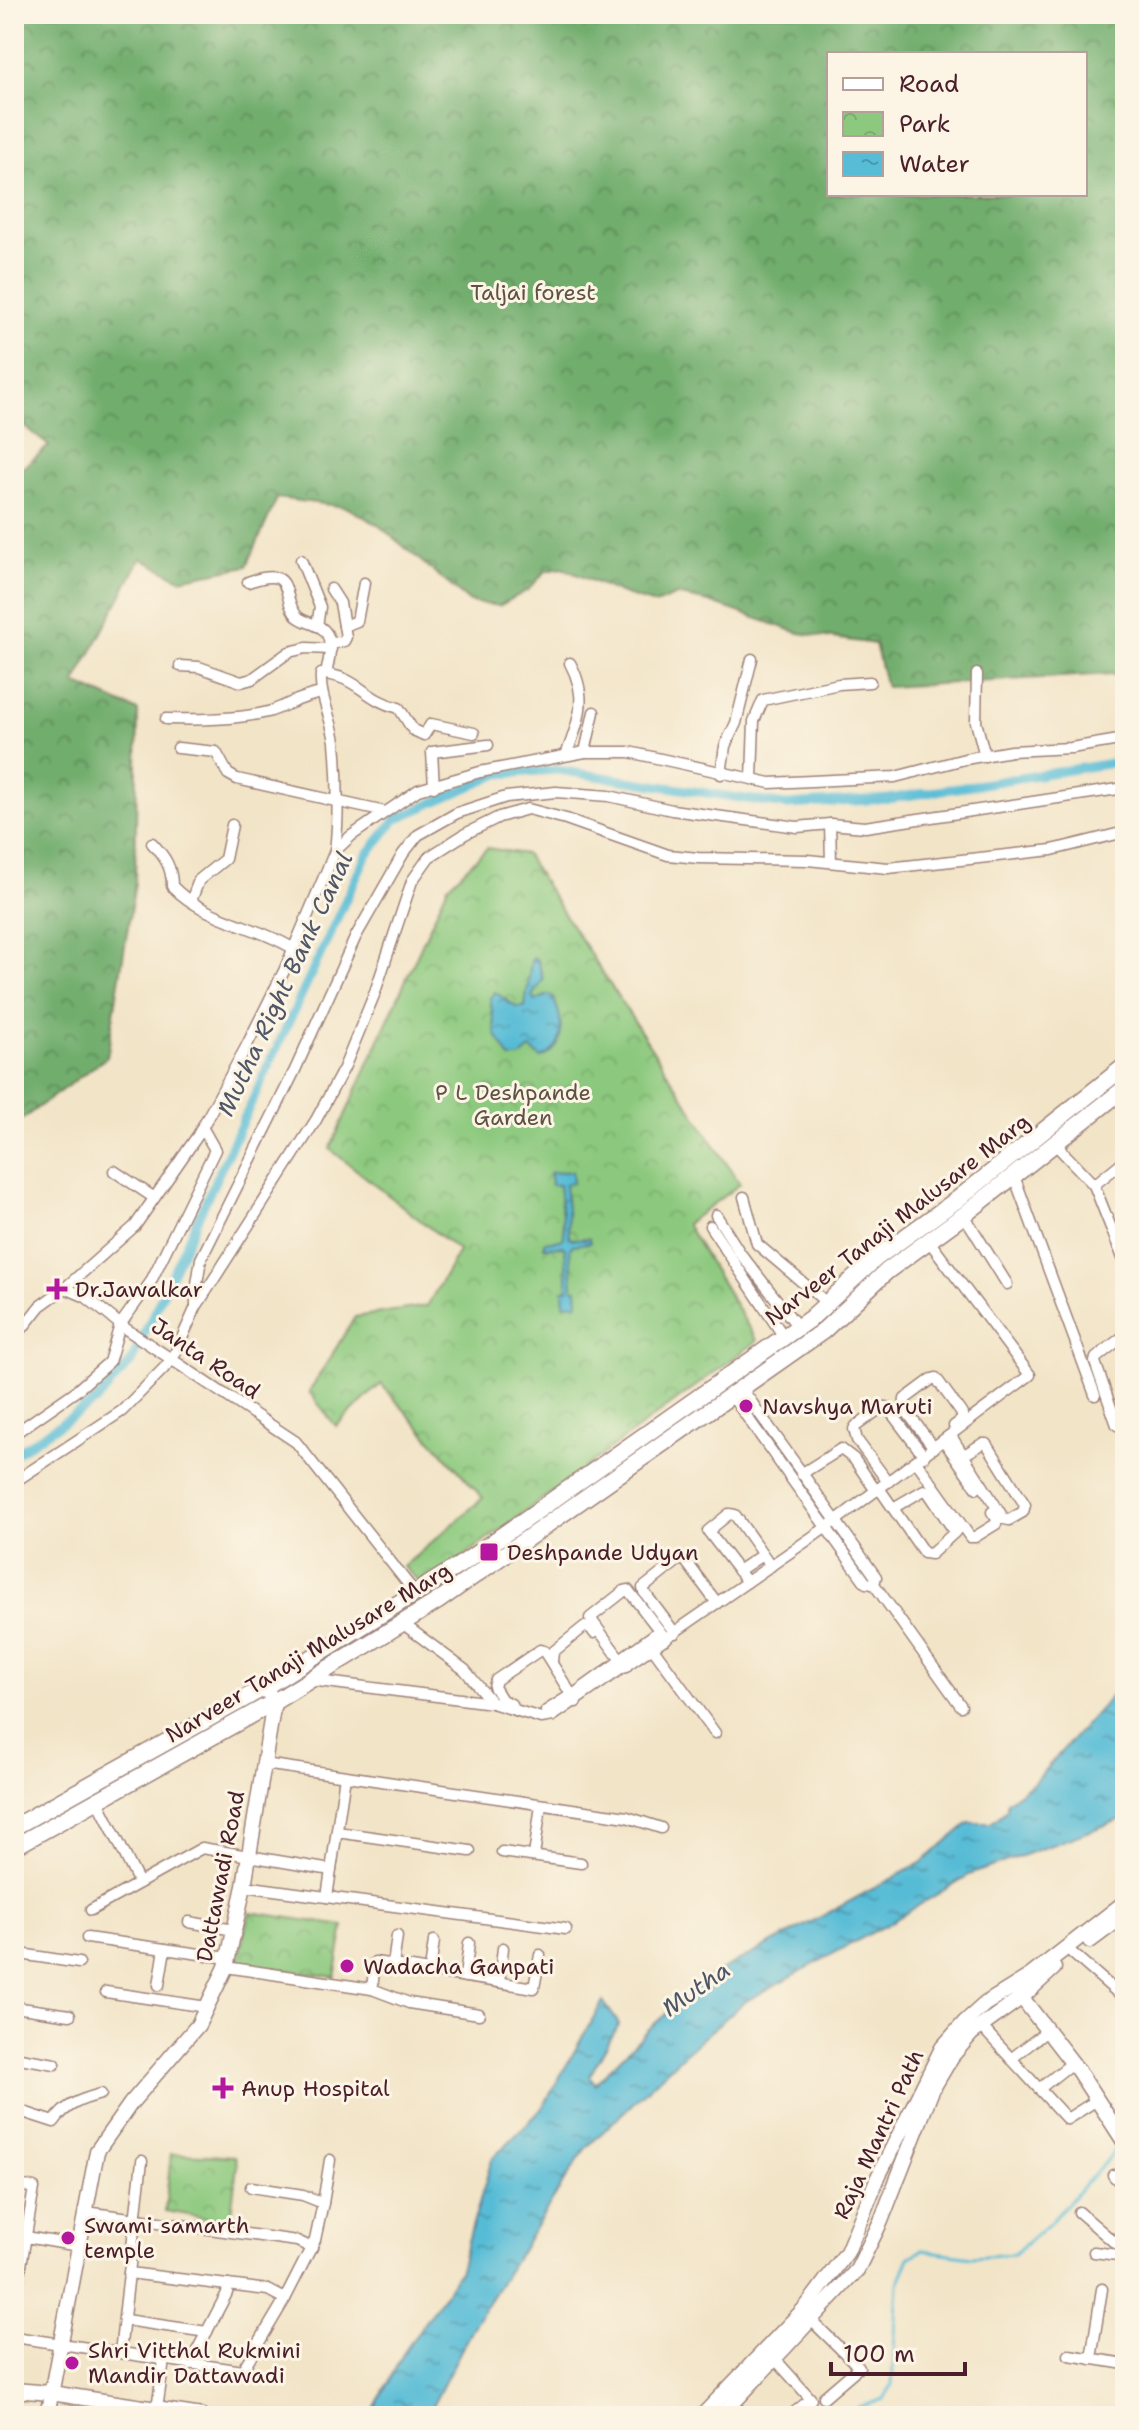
<svg xmlns="http://www.w3.org/2000/svg" width="1139" height="2430" font-family="'Shantell Sans',sans-serif">
<style>
.forest{fill:url(#forest-crowns);stroke:#5e664c;stroke-width:2;fill-rule:evenodd}
.park{fill:url(#park-crowns);stroke:#6b7454;stroke-width:2}
.water{fill:url(#water-ripples);stroke:#506e80;stroke-width:2}
.lines{fill:none;stroke-linecap:round;stroke-linejoin:round}
.stream{stroke:#57bcd6;stroke-width:3}
.canal{stroke:#57bcd6;stroke-width:9}
.street-casing{stroke:#9e8279;stroke-width:13}
.secondary-casing{stroke:#9e8279;stroke-width:17}
.primary-casing{stroke:#9e8279;stroke-width:19}
.street{stroke:#fff;stroke-width:10}
.secondary{stroke:#fff;stroke-width:14}
.primary{stroke:#fff;stroke-width:16}
.poi-dot{fill:#b5179e;stroke:#fcf5e5;stroke-width:3}
.labels{text-anchor:middle;stroke-width:6;stroke-linejoin:round;paint-order:stroke}
.park-label{font-size:22px;fill:#5e5244;stroke:#fcf5e5}
.street-label{font-size:22px;fill:#4a1f2b;stroke:#fcf5e5}
.poi-label{font-size:22px;fill:#4a1f2b;stroke:#fcf5e5;text-anchor:start}
.water-label{font-size:24px;font-style:italic;fill:#4f5667;stroke:#fcf5e5}
</style>
<defs>
<pattern id="forest-crowns" width="20" height="18" patternUnits="userSpaceOnUse" patternTransform="scale(2)"><rect width="20" height="18" fill="#71ad6d"/><path d="M2 6a3 3 0 1 1 6 0M12 15a3 3 0 1 1 6 0" fill="none" stroke="#5f8c5a"/></pattern>
<pattern id="park-crowns" width="20" height="18" patternUnits="userSpaceOnUse" patternTransform="scale(2)"><rect width="20" height="18" fill="#8cc97e"/><path d="M2 6a3 3 0 1 1 6 0M12 15a3 3 0 1 1 6 0" fill="none" stroke="#7aac6d"/></pattern>
<pattern id="water-ripples" width="26" height="14" patternUnits="userSpaceOnUse" patternTransform="scale(2)"><rect width="26" height="14" fill="#57bcd6"/><path d="M2 4q2-2 4 0t4 0M15 11q2-2 4 0t4 0" fill="none" stroke="#4a98ae"/></pattern>
</defs>
<rect width="100%" height="100%" fill="#fcf5e5"/>
<filter id="ink" filterUnits="userSpaceOnUse"><feTurbulence type="fractalNoise" baseFrequency=".0125" numOctaves="2"/><feDisplacementMap in="SourceGraphic" scale="16" xChannelSelector="R" yChannelSelector="G"/><feConvolveMatrix kernelMatrix="1 2 1 2 8 2 1 2 1" color-interpolation-filters="sRGB"/></filter>
<filter id="wash" filterUnits="userSpaceOnUse"><feTurbulence type="fractalNoise" baseFrequency=".006" numOctaves="4" result="noise"/><feDisplacementMap in="SourceGraphic" scale="32" xChannelSelector="R" yChannelSelector="G"/><feGaussianBlur stdDeviation="1.8" result="paint"/><feColorMatrix in="noise" values="0 0 0 0 0 0 0 0 0 0 0 0 0 0 0 0 0 1.4 0 .05"/><feComposite in="paint" operator="in"/></filter>
<g filter="url(#wash)">
<rect width="100%" height="100%" fill="#f2e4c7"/>
<path class="forest" d="M14 14H1125V683L1112 674 886 687 875 644 799 633 709 602 677 595 655 604 625 595 562 568 546 571 528 590 499 606 470 602 377 524 346 507 277 498 247 566 180 579 141 558 75 683 138 711 135 883 107 1057 14 1125V475L49 446 14 418ZM829 54H1085V194H829Z"/>
<g class="park">
<path d="M487 848 525 854 740 1184 686 1224 757 1341 424 1586 403 1567 483 1498 381 1384 336 1426 309 1392 355 1317 427 1306 459 1251 330 1149 448 886Z"/>
<path d="M250 1912 344 1926 335 1977 238 1963Z"/>
<path d="M171 2154 235 2156 237 2165 230 2222 165 2211Z"/>
</g>
<g class="water">
<path d="M534 958 538 960 543 980 532 996 535 1001 548 995 552 996C563 1017 568 1048 541 1058L531 1049 519 1058H510L496 1035 490 998 495 992 516 1007H525L531 961Z"/>
<path d="M572 1171 573 1183 565 1184 569 1237 572 1239 589 1238 590 1243 573 1245 570 1248 573 1289H577L578 1303 564 1304 563 1290 568 1289 565 1248 562 1246 544 1247V1242L561 1240 564 1237 559 1185H551L550 1173Z"/>
<path d="M1125 1681V1818L969 1875 888 1924 744 2002 682 2056 585 2149 476 2321 427 2416H370L403 2354 459 2272 492 2159 541 2110 603 2001 619 2024 590 2075 595 2084 650 2028 707 1978 921 1863 969 1823H991L1007 1810V1802L1034 1782Z"/>
</g>
<g class="lines">
<path class="stream" d="M833 2416 884 2399 892 2385 898 2284 909 2258 922 2250 972 2257 1014 2254 1049 2224 1109 2158 1119 2143"/>
<path class="canal" d="M14 1454 96 1401 131 1362 366 856 396 819 499 774 557 770 786 805 888 799 1125 761"/>
</g>
</g>
<g filter="url(#ink)">
<g class="lines">
<defs>
<g id="street">
<path d="M301 560 320 607 317 626"/>
<path d="M248 582C299 564 279 599 298 617 304 622 313 623 320 627 336 637 329 659 326 674"/>
<path d="M344 626 357 621 364 583"/>
<path d="M330 644 344 641 346 637 340 603 331 589"/>
<path d="M180 666 199 667 241 682 252 679 289 652 306 648 331 649"/>
<path d="M977 674 976 722 985 756"/>
<path d="M166 719C199 720 235 720 268 712 287 706 298 697 322 693"/>
<path d="M178 748 216 752 228 774 237 779 385 812"/>
<path d="M585 752 594 712"/>
<path d="M566 755C579 721 589 698 570 663"/>
<path d="M721 774 725 746 736 723 752 659"/>
<path d="M752 779 754 721 763 700 839 684 870 682"/>
<path d="M434 787 432 752 488 745"/>
<path d="M830 824 831 862"/>
<path d="M152 843C165 857 172 867 172 886 206 921 254 924 294 949"/>
<path d="M335 851 351 836 418 790 480 772 585 752H629L770 783 895 777 965 759 1011 751 1071 748 1125 739"/>
<path d="M191 901 199 880 225 859 232 825"/>
<path d="M1055 1144 1094 1185 1125 1263"/>
<path d="M114 1171 153 1197"/>
<path d="M1014 1176 1095 1395"/>
<path d="M1094 1185 1125 1160"/>
<path d="M744 1197 757 1244 827 1303"/>
<path d="M716 1215 740 1253 798 1327"/>
<path d="M964 1215 1007 1284"/>
<path d="M710 1226 784 1337"/>
<path d="M65 1288 86 1297 126 1329 296 1442 416 1594"/>
<path d="M196 1306V1290L201 1259 295 1070 356 936 403 854 418 835 457 813 506 797 556 792 609 796 672 810 797 827 830 824 865 827 1125 788"/>
<path d="M1125 1335 1096 1358 1095 1362 1117 1425 1125 1429"/>
<path d="M14 1339 40 1306 65 1288 135 1226 198 1135 246 1047 284 971 335 851C339 816 338 777 335 742 332 718 319 696 321 674 357 675 364 700 399 708L413 730 424 735 431 724 474 733"/>
<path d="M742 1389 876 1577 874 1584 961 1706"/>
<path d="M732 1396 866 1583 874 1584"/>
<path d="M14 1434 76 1391 109 1362 120 1325 150 1283 215 1150 202 1127"/>
<path d="M951 1436 1004 1519 1009 1520 1023 1512 1025 1505 987 1444H982L964 1455"/>
<path d="M944 1441 977 1488"/>
<path d="M934 1448 904 1408 905 1399 932 1379 936 1378 962 1414V1420L954 1426"/>
<path d="M916 1461 970 1537H975L996 1524 997 1519 992 1512"/>
<path d="M801 1474 841 1449 854 1459 876 1491"/>
<path d="M14 1482 122 1411 172 1360 196 1307 316 1120 344 1068 374 995 412 881 429 857 465 834 499 817 528 809 566 819 668 855 698 858 807 860 888 868 1052 850 1125 832"/>
<path d="M888 1482 857 1440 854 1429 856 1426 882 1407H887L924 1456"/>
<path d="M879 1488 924 1553 931 1554 955 1532 928 1492 924 1490 893 1508"/>
<path d="M738 1571 762 1555"/>
<path d="M747 1582 708 1531 729 1514 735 1515 771 1566"/>
<path d="M402 1623 465 1670 492 1703"/>
<path d="M675 1633 644 1592 643 1588 680 1559 685 1560 717 1603"/>
<path d="M653 1648 715 1733"/>
<path d="M620 1659 659 1631"/>
<path d="M552 1662 553 1652 584 1627 591 1628 594 1633"/>
<path d="M626 1667 590 1618 624 1591 628 1590 666 1639"/>
<path d="M310 1680 492 1703 541 1718 553 1716 834 1522 1030 1375 929 1241"/>
<path d="M574 1694 617 1663"/>
<path d="M511 1704 502 1700 494 1687 496 1680 540 1650 544 1651 576 1702"/>
<path d="M546 1711 571 1695"/>
<path d="M264 1764 627 1817 661 1828"/>
<path d="M98 1801 139 1883"/>
<path d="M337 1832 470 1851"/>
<path d="M502 1852 581 1863"/>
<path d="M534 1856 541 1805"/>
<path d="M244 1886 566 1929"/>
<path d="M327 1897 345 1776"/>
<path d="M91 1910 202 1848 331 1870"/>
<path d="M189 1922 234 1930"/>
<path d="M87 1938 228 1958"/>
<path d="M14 1953 79 1963"/>
<path d="M1072 1953 1125 1999"/>
<path d="M393 1965 397 1936"/>
<path d="M226 1967 372 1989 409 2003 479 2014"/>
<path d="M430 1971 434 1941"/>
<path d="M465 1977 469 1943"/>
<path d="M499 1982 503 1948"/>
<path d="M159 1985 165 1949"/>
<path d="M372 1989 375 1962 534 1988 540 1955"/>
<path d="M106 1992 207 2007"/>
<path d="M14 2007 70 2015"/>
<path d="M980 2025 1067 2119 1097 2100"/>
<path d="M14 2057 55 2064"/>
<path d="M1011 2059 1048 2030"/>
<path d="M1039 2089 1072 2063"/>
<path d="M14 2109 54 2122C66 2104 82 2099 101 2094"/>
<path d="M1113 2175 1125 2188"/>
<path d="M14 2184 34 2188 14 2307"/>
<path d="M323 2203 330 2160"/>
<path d="M86 2212 297 2241 312 2248"/>
<path d="M1079 2212 1115 2243 1125 2231"/>
<path d="M14 2235 79 2246"/>
<path d="M1094 2252 1125 2256"/>
<path d="M129 2273 142 2161"/>
<path d="M125 2320 207 2332"/>
<path d="M811 2320 859 2367 824 2397"/>
<path d="M14 2337 242 2371 285 2299 315 2240 323 2203 303 2195 251 2187"/>
<path d="M120 2353 129 2273 268 2290 285 2299"/>
<path d="M1069 2355 1125 2364"/>
<path d="M775 2359 811 2399 790 2416"/>
<path d="M1091 2359 1102 2289"/>
<path d="M190 2364 227 2293 228 2285"/>
<path d="M157 2409 164 2360"/>
<path d="M99 2416 102 2401"/>
</g>
<g id="secondary">
<path d="M1090 1941 1125 1915"/>
<path d="M1016 1990 1077 2069 1125 2143"/>
<path d="M14 2390 51 2393 202 2416"/>
<path d="M47 2416 97 2151 131 2103 198 2025 226 1967 244 1886 274 1702 265 1687"/>
<path d="M702 2416 807 2306 847 2252 878 2177 942 2048 965 2022 985 2004 1030 1976 1125 1902"/>
<path d="M721 2416 857 2270 881 2221 932 2090 952 2056 972 2033 1022 1997 1054 1968"/>
</g>
<g id="primary">
<path d="M14 1827 265 1687 466 1561 811 1318 876 1258 958 1199 1125 1066"/>
<path d="M14 1847 274 1702 438 1601 823 1331 887 1271 964 1215 1125 1088"/>
</g>
</defs>
<use href="#street" class="street-casing"/>
<use href="#secondary" class="secondary-casing"/>
<use href="#primary" class="primary-casing"/>
<use href="#street" class="street"/>
<use href="#secondary" class="secondary"/>
<use href="#primary" class="primary"/>
</g>
</g>
<g class="poi-dot">
<path d="M53 1277h8v8h8v8h-8v8h-8v-8h-8v-8h8z"/>
<circle cx="746" cy="1406" r="8"/>
<rect x="479" y="1542" width="20" height="20" rx="4"/>
<circle cx="347" cy="1966" r="8"/>
<path d="M219 2076h8v8h8v8h-8v8h-8v-8h-8v-8h8z"/>
<circle cx="68" cy="2238" r="8"/>
<circle cx="72" cy="2363" r="8"/>
</g>
<g class="labels">
<g class="park-label">
<text x="533" y="300">Taljai forest</text>
<text x="513" y="1100">P L Deshpande<tspan x="513" dy="25">Garden</tspan></text>
</g>
<g class="street-label">
<text transform="translate(897 1219) rotate(-38)" y="8">Narveer Tanaji Malusare Marg</text>
<text transform="translate(206 1358) rotate(34)" y="8">Janta Road</text>
<text transform="translate(308 1652) rotate(-31)" y="8">Narveer Tanaji Malusare Marg</text>
<text transform="translate(220 1876) rotate(-79)" y="8">Dattawadi Road</text>
<text transform="translate(878 2134) rotate(-65)" y="8">Raja Mantri Path</text>
</g>
<g class="poi-label">
<text x="75" y="1297">Dr.Jawalkar</text>
<text x="762" y="1414">Navshya Maruti</text>
<text x="507" y="1560">Deshpande Udyan</text>
<text x="363" y="1974">Wadacha Ganpati</text>
<text x="241" y="2096">Anup Hospital</text>
<text x="84" y="2233">Swami samarth<tspan x="84" dy="25">temple</tspan></text>
<text x="88" y="2358">Shri Vitthal Rukmini<tspan x="88" dy="25">Mandir Dattawadi</tspan></text>
</g>
<g class="water-label">
<text transform="translate(285 984) rotate(-65)" y="8">Mutha Right Bank Canal</text>
<text transform="translate(696 1989) rotate(-35)" y="8">Mutha</text>
</g>
</g>
<rect width="1139" height="2430" fill="none" stroke="#fcf5e5" stroke-width="48"/>
<rect x="827" y="52" width="260" height="144" fill="#fcf5e5" stroke="#b59f9b" stroke-width="2"/>
<rect x="843" y="78" width="40" height="12" fill="#ffffff" stroke="#b59f9b" stroke-width="2"/>
<text x="899" y="92" font-size="24" fill="#4a1f2b">Road</text>
<rect x="843" y="112" width="40" height="24" fill="url(#park-crowns)" stroke="#b59f9b" stroke-width="2"/>
<text x="899" y="132" font-size="24" fill="#4a1f2b">Park</text>
<rect x="843" y="152" width="40" height="24" fill="url(#water-ripples)" stroke="#b59f9b" stroke-width="2"/>
<text x="899" y="172" font-size="24" fill="#4a1f2b">Water</text>
<path d="M831 2362v12h134v-12" fill="none" stroke="#4a1f2b" stroke-width="4"/>
<text x="843" y="2362" font-size="24" fill="#4a1f2b" stroke="#fcf5e5" stroke-width="6" paint-order="stroke">100 m</text>
</svg>
